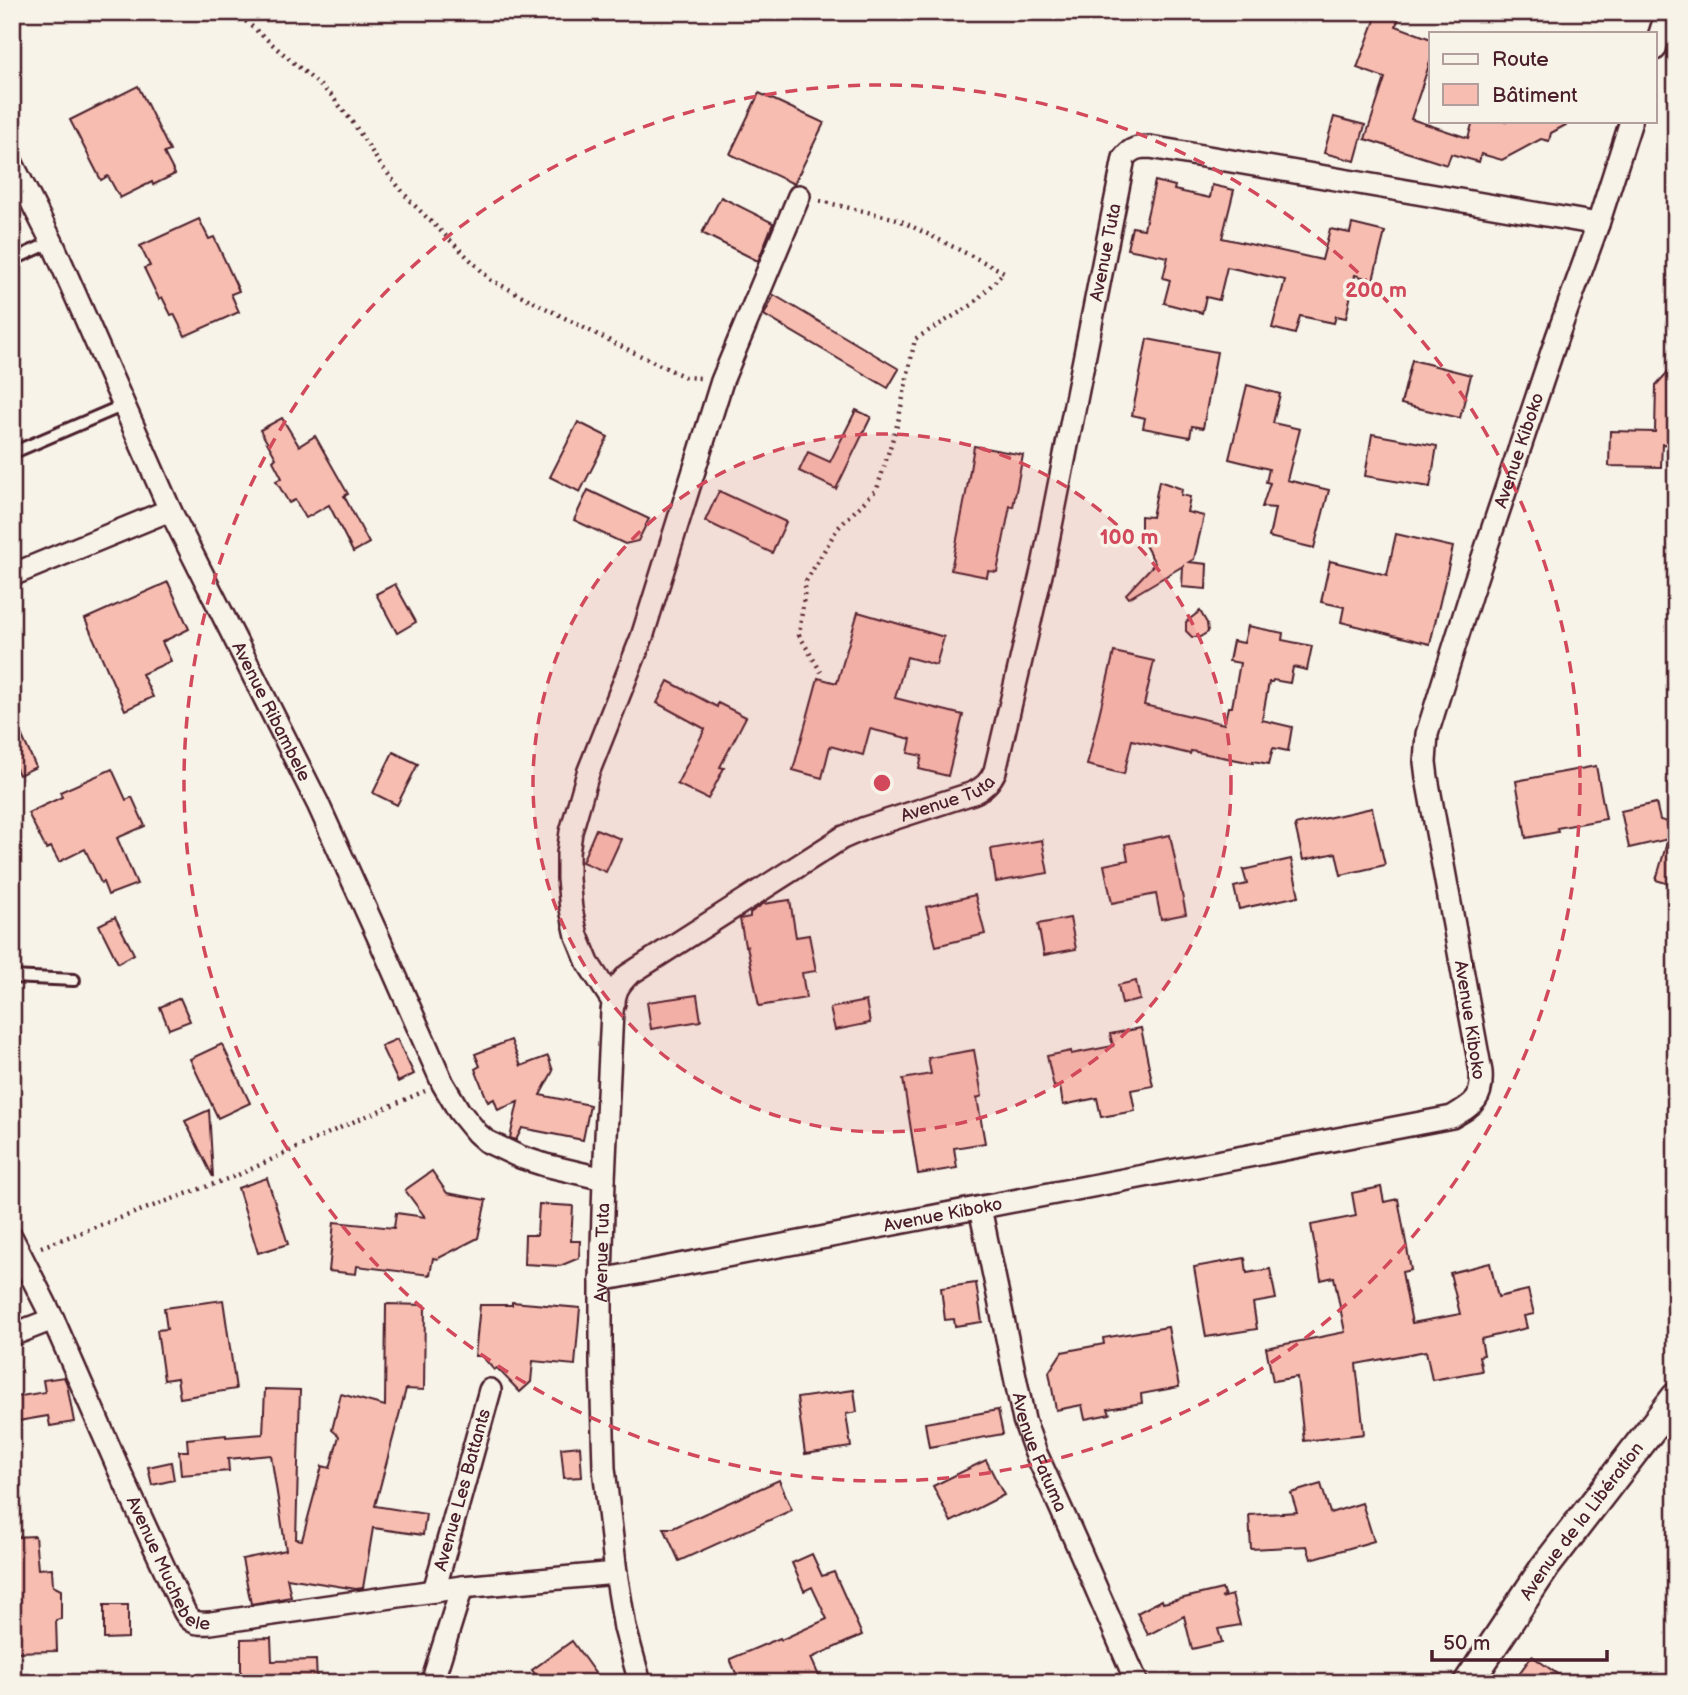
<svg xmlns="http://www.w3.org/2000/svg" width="1688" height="1695" font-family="'Balsamiq Sans',sans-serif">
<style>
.building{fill:#f7bdb1;stroke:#4a1f2b;stroke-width:2}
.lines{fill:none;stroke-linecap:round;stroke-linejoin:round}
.lane-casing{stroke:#4a1f2b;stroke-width:16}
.street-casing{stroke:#4a1f2b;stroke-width:26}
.secondary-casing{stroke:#4a1f2b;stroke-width:33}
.path{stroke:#4a1f2b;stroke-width:4.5;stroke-dasharray:2 5;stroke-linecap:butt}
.lane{stroke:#f7f3e8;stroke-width:10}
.street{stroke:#f7f3e8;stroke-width:21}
.secondary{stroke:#f7f3e8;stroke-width:28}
.ring{fill:none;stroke:#d1495b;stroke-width:3.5;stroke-dasharray:12 9}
.labels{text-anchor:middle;stroke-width:7;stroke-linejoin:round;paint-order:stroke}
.street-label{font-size:18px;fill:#4a1f2b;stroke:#f7f3e8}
.centre{fill:#d1495b;stroke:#f7f3e8;stroke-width:3.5}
.ring-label{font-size:21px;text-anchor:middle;font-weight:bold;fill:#d1495b;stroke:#f7f3e8;stroke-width:7;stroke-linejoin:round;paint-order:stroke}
</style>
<rect width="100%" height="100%" fill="#f7f3e8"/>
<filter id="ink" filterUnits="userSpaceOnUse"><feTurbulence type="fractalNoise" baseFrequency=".0143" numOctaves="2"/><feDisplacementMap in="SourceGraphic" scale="14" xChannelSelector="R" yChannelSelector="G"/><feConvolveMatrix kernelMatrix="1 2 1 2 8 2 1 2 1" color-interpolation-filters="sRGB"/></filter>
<g filter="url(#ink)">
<g class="building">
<path d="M1378 12H1401L1396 26 1431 39V59L1411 119 1468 138 1473 121H1573L1551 133 1549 141 1541 139 1502 160 1481 154 1479 162 1451 154 1447 165 1365 139 1385 78 1357 68Z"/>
<path d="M138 86 170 151 164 153 175 174 153 185 152 182 120 198 108 176 101 180 70 120Z"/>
<path d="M759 93 824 123 794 184 730 154Z"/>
<path d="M1334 117 1365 125 1355 161 1324 153Z"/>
<path d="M1155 181 1175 186 1174 190 1210 198 1212 185 1234 190 1222 238 1322 260 1330 229 1350 233 1352 224 1385 232 1373 280 1355 275 1346 318 1336 316 1334 323 1300 316 1295 334 1272 328 1285 280 1227 267 1219 300 1206 297 1202 313 1164 303 1170 280 1163 278 1168 257 1127 249 1132 227 1144 229Z"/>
<path d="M721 197 773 223 758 261 702 233Z"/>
<path d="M199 219 209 239 214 237 239 291 231 294 239 312 185 336 174 314 171 315 162 297 159 299 144 268 150 266 140 246Z"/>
<path d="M774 295 899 369 888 388 764 315Z"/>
<path d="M1147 339 1217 352 1203 428 1192 426 1190 437 1143 428 1145 418 1132 415Z"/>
<path d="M1412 360 1471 375 1460 418 1401 404Z"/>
<path d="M1676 363V445L1662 444 1661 467 1609 466 1610 431 1655 432 1656 385Z"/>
<path d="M1247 385 1280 394 1273 423 1300 429 1287 480 1329 490 1314 548 1269 537 1275 508 1262 507 1270 483 1266 482 1269 469 1229 459Z"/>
<path d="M856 410 871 417 836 489 799 471 808 452 830 462Z"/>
<path d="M282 418 299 446 315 436 348 494 344 496 369 543 353 552 329 505 306 518 295 500 289 503 276 481 282 478 273 461 276 458 260 430Z"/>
<path d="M578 422 608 437 580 492 550 477Z"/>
<path d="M1372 434 1437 446 1430 487 1365 476Z"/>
<path d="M974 446 1023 455 1013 507 1010 506 997 572 988 571 987 577 951 570 967 488Z"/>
<path d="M1159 481 1182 489 1181 495 1190 497 1187 512 1204 516 1194 559 1189 562 1207 564 1206 589 1182 587 1183 566 1129 598 1126 594 1155 563 1145 545 1141 530V516L1152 517Z"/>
<path d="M588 490 649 519 638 541 625 544 574 520Z"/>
<path d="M719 491 786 522 772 553 705 521Z"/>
<path d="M1396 534 1453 547 1430 644 1341 622 1344 607 1321 602 1330 561 1387 575Z"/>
<path d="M168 582 189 629 162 642 171 661 142 674 153 697 125 710 85 619Z"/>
<path d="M395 584 416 622 397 633 376 594Z"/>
<path d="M1200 611 1207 623 1208 632 1200 637H1192L1186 631V622Z"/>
<path d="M858 612 944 637 936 665 907 657 895 698 963 715 948 776 919 769 922 756 908 753 911 739 870 729 863 755 830 746 822 778 793 770 818 678 837 683Z"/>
<path d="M1248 626 1283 633 1282 640 1312 646 1307 670 1293 667 1290 683 1273 680 1272 682H1269L1262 720 1292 727 1288 751 1273 748 1269 764 1253 761V763L1191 751 1190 754 1132 740 1124 774 1087 765 1114 652 1154 661 1144 705 1224 724 1228 707H1232L1240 663 1229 661 1233 641 1244 643Z"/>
<path d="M668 681 717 707 718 703 746 717 720 767 724 768 708 799 677 784 705 729 657 703Z"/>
<path d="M12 714 36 767 19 775 12 760Z"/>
<path d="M393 752 418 764 397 805 373 793Z"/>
<path d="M1596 766 1606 819 1557 828 1558 832 1526 838 1516 781Z"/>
<path d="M112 769 126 800 132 797 145 826 117 838 137 884 108 895 103 882 101 883 85 849 59 862 51 847 46 849 28 813 62 797 60 792Z"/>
<path d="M1656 803 1660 820 1676 824V886L1656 880 1668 839 1629 848 1621 811Z"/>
<path d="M1372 808 1385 865 1341 875 1336 853 1303 860 1295 825Z"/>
<path d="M596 829 621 839 606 872 582 862Z"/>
<path d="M1170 835 1186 914 1161 919 1156 894 1112 903 1104 865 1128 860 1125 844Z"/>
<path d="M1042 840 1048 873 996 882 991 849Z"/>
<path d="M1291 859 1299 896 1239 909 1234 887 1247 884 1243 870Z"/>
<path d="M975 895 985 934 936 946 926 907Z"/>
<path d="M790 900 796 937 809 935 816 971 802 973 806 998 759 1006 747 946H745L740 919 750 917V913L763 904Z"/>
<path d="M115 917 134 954 118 963 99 925Z"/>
<path d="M1070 918 1076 949 1044 955 1038 924Z"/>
<path d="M1136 981 1140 1000 1122 1004 1118 985Z"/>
<path d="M697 995 701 1021 651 1029 647 1002Z"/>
<path d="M180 998 190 1021 169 1029 160 1007Z"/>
<path d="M866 1001 870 1023 835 1030 830 1008Z"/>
<path d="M1141 1028 1153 1086 1131 1090 1135 1111 1101 1117 1097 1098 1063 1105 1060 1086 1054 1087 1047 1056 1071 1051V1054L1113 1046 1110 1034Z"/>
<path d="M397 1039 414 1074 398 1082 381 1046Z"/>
<path d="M511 1040 521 1066 548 1056 553 1071 540 1095 590 1105 583 1140 522 1128 516 1140 510 1138 518 1102 498 1110 494 1099 488 1102 475 1069 480 1066 475 1054Z"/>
<path d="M222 1044 250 1103 218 1118 190 1059Z"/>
<path d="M974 1050 982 1096 977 1098 985 1143 954 1148 957 1168 918 1174 903 1079 931 1074 928 1058Z"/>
<path d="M209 1110 213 1177 185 1121Z"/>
<path d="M432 1171 447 1193 486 1200 478 1238 437 1259 433 1258 430 1275 357 1266 356 1274 329 1271 334 1222 394 1228 396 1213 425 1217 405 1190Z"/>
<path d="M267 1178 288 1244 258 1253 238 1188Z"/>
<path d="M1381 1187 1384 1202 1398 1199 1411 1270 1402 1272 1412 1323 1460 1314 1450 1273 1490 1263 1498 1297 1528 1290 1534 1314 1524 1316 1527 1328 1481 1339 1484 1355 1479 1356 1482 1371 1432 1380 1426 1351 1356 1364 1364 1434 1304 1441 1297 1377 1273 1381 1266 1348 1345 1332 1334 1277 1321 1280 1311 1225 1356 1216 1352 1193Z"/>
<path d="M539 1204 573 1206 571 1241H580L579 1258 560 1266 524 1264 525 1235H537Z"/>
<path d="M1245 1258 1247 1273 1270 1269 1276 1299 1253 1303 1257 1329 1206 1337 1194 1267Z"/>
<path d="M976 1283 982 1322 955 1326 954 1319 945 1320 941 1288Z"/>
<path d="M223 1300 236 1389 180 1398 177 1378 164 1380 157 1330 167 1329 164 1308Z"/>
<path d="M512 1302 580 1308 575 1365 533 1361 531 1382 520 1392 497 1368 494 1370 482 1356H475L480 1305H512Z"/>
<path d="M386 1304 425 1305 424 1390 406 1389 375 1506 426 1514 423 1535 373 1528 363 1588 356 1589 287 1578 291 1597 251 1604 242 1559 286 1550 271 1455 228 1459 229 1471 181 1475 179 1451H188L187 1439 226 1435V1437L263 1434 265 1389 300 1390 296 1539 302 1540 322 1466 330 1468 339 1436 332 1430 341 1394 385 1406Z"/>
<path d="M1168 1327 1179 1387 1141 1394 1142 1403 1108 1409 1110 1414 1085 1419 1082 1405 1056 1410 1049 1372 1062 1352 1104 1344 1103 1338Z"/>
<path d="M64 1377 67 1384 74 1422 50 1426 48 1416 18 1421 15 1397 45 1392 43 1380Z"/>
<path d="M854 1390 857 1412 846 1414 851 1447 805 1454 797 1398Z"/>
<path d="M998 1410 1003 1434 929 1447 925 1423Z"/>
<path d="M580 1446 582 1477 564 1478 561 1448Z"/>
<path d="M986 1460 1004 1495 951 1522 933 1486Z"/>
<path d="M171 1462 174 1480 152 1485 148 1467Z"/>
<path d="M779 1480 792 1510 679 1561 664 1528H673Z"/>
<path d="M1321 1484 1330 1513 1362 1503 1374 1541 1311 1559 1307 1546 1251 1549 1249 1515 1297 1512 1291 1493Z"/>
<path d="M35 1536 38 1569 52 1568 53 1586 61 1590V1619L56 1620 57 1651 12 1652V1537Z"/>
<path d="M812 1554 822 1576 834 1572 862 1635 811 1658 822 1683H740L730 1659 780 1638 781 1640 827 1619 812 1587 804 1591 792 1563Z"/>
<path d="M1222 1589 1225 1596 1221 1598 1232 1595 1240 1625 1218 1629 1222 1642 1192 1649 1184 1616 1148 1635 1137 1613 1162 1600 1163 1603Z"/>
<path d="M104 1605H128V1638L104 1639Z"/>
<path d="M271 1638 272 1661 316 1660 317 1683H241V1639Z"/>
<path d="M572 1641 602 1683H542L532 1670Z"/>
<path d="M1532 1656 1570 1683H1512Z"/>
</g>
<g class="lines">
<defs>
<g id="lane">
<path d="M12 260 52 242"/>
<path d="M12 453 124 405"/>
<path d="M12 977 74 980"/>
</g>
<g id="street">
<path d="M1655 49 1667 12"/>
<path id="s1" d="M12 163 52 242 170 510 318 804 381 943 443 1084 459 1111 477 1133 486 1141 520 1157 545 1165 604 1179"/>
<path d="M12 575 170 510"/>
<path d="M614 1003 588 963 577 936 571 909 568 879V853L571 832 588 773 642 637 722 381 799 196"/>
<path id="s2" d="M980 1208 1024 1420 1035 1451 1080 1551 1137 1683"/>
<path id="s3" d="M12 1238 53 1319 120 1472 184 1611C191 1624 198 1624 211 1623L462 1587 616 1573"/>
<path id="s4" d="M601 1280 1452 1117C1474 1104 1483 1099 1481 1072L1427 778 1425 762 1427 734 1471 593 1557 337 1598 224 1631 121"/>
<path d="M12 1335 53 1319"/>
<path id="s5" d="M434 1591 490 1390"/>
<path d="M432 1683 462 1587"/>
<path id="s6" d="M640 1683 625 1628 616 1573 604 1468 601 1363V1280L604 1179 612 1011C615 994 615 988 628 975L842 838 865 828 973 793C984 788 990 782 995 771L1043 566 1124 158C1131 148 1139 147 1150 147L1598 224"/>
</g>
<g id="secondary">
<path id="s7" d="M1468 1683 1545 1567 1676 1397"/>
</g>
</defs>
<use href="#lane" class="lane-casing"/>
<use href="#street" class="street-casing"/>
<use href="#secondary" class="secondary-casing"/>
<g class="path">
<path d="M235 12 331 95 354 124 380 164 411 202 491 280 604 338 685 377 700 378"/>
<path d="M820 201 897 219 1004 272 972 305 915 339 898 422 877 489 837 529 806 581 799 635 821 672"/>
<path d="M41 1247 238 1175 355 1121 425 1091"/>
</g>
<use href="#lane" class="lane"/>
<use href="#street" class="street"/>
<use href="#secondary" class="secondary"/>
</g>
</g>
<circle cx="882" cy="783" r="349" fill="#d1495b" fill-opacity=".12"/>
<g class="ring">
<circle cx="882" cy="783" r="349"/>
<circle cx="882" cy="783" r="698"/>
</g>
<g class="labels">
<g class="street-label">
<text dy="6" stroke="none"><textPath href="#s6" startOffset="1671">Avenue Tuta</textPath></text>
<text dy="6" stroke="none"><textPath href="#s4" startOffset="1566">Avenue Kiboko</textPath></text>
<text dy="6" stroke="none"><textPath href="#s1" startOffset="607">Avenue Ribambele</textPath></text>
<text dy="6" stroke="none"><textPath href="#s6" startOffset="1083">Avenue Tuta</textPath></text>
<text transform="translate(1470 1020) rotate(81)" y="6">Avenue Kiboko</text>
<text dy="6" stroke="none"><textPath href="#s4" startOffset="348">Avenue Kiboko</textPath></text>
<text dy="6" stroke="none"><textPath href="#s6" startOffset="434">Avenue Tuta</textPath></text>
<text dy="6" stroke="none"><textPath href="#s2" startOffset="252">Avenue Fatuma</textPath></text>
<text dy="6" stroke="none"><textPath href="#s5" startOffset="105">Avenue Les Battants</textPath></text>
<text dy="6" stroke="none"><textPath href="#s7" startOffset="198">Avenue de la Libération</textPath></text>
<text dy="6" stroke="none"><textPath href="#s3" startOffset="364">Avenue Muchebele</textPath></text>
</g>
</g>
<circle cx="882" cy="783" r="10" class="centre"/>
<g class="ring-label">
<text x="1376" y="297">200 m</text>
<text x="1129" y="544">100 m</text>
</g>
<rect width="1688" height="1695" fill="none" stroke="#f7f3e8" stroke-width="42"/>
<rect x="21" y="21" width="1646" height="1653" fill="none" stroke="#4a1f2b" stroke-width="2.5" filter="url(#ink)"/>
<rect x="1429" y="32" width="228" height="91" fill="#f7f3e8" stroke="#b29e9c" stroke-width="2"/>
<rect x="1443" y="54" width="35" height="10" fill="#f7f3e8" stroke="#b29e9c" stroke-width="2"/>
<text x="1492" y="66" font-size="21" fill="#4a1f2b">Route</text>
<rect x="1443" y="84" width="35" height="21" fill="#f7bdb1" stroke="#b29e9c" stroke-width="2"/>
<text x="1492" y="102" font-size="21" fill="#4a1f2b">Bâtiment</text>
<path d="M1432 1650v10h175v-10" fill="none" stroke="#4a1f2b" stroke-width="3.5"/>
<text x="1443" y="1650" font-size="21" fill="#4a1f2b" stroke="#f7f3e8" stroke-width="5" paint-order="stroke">50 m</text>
</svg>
